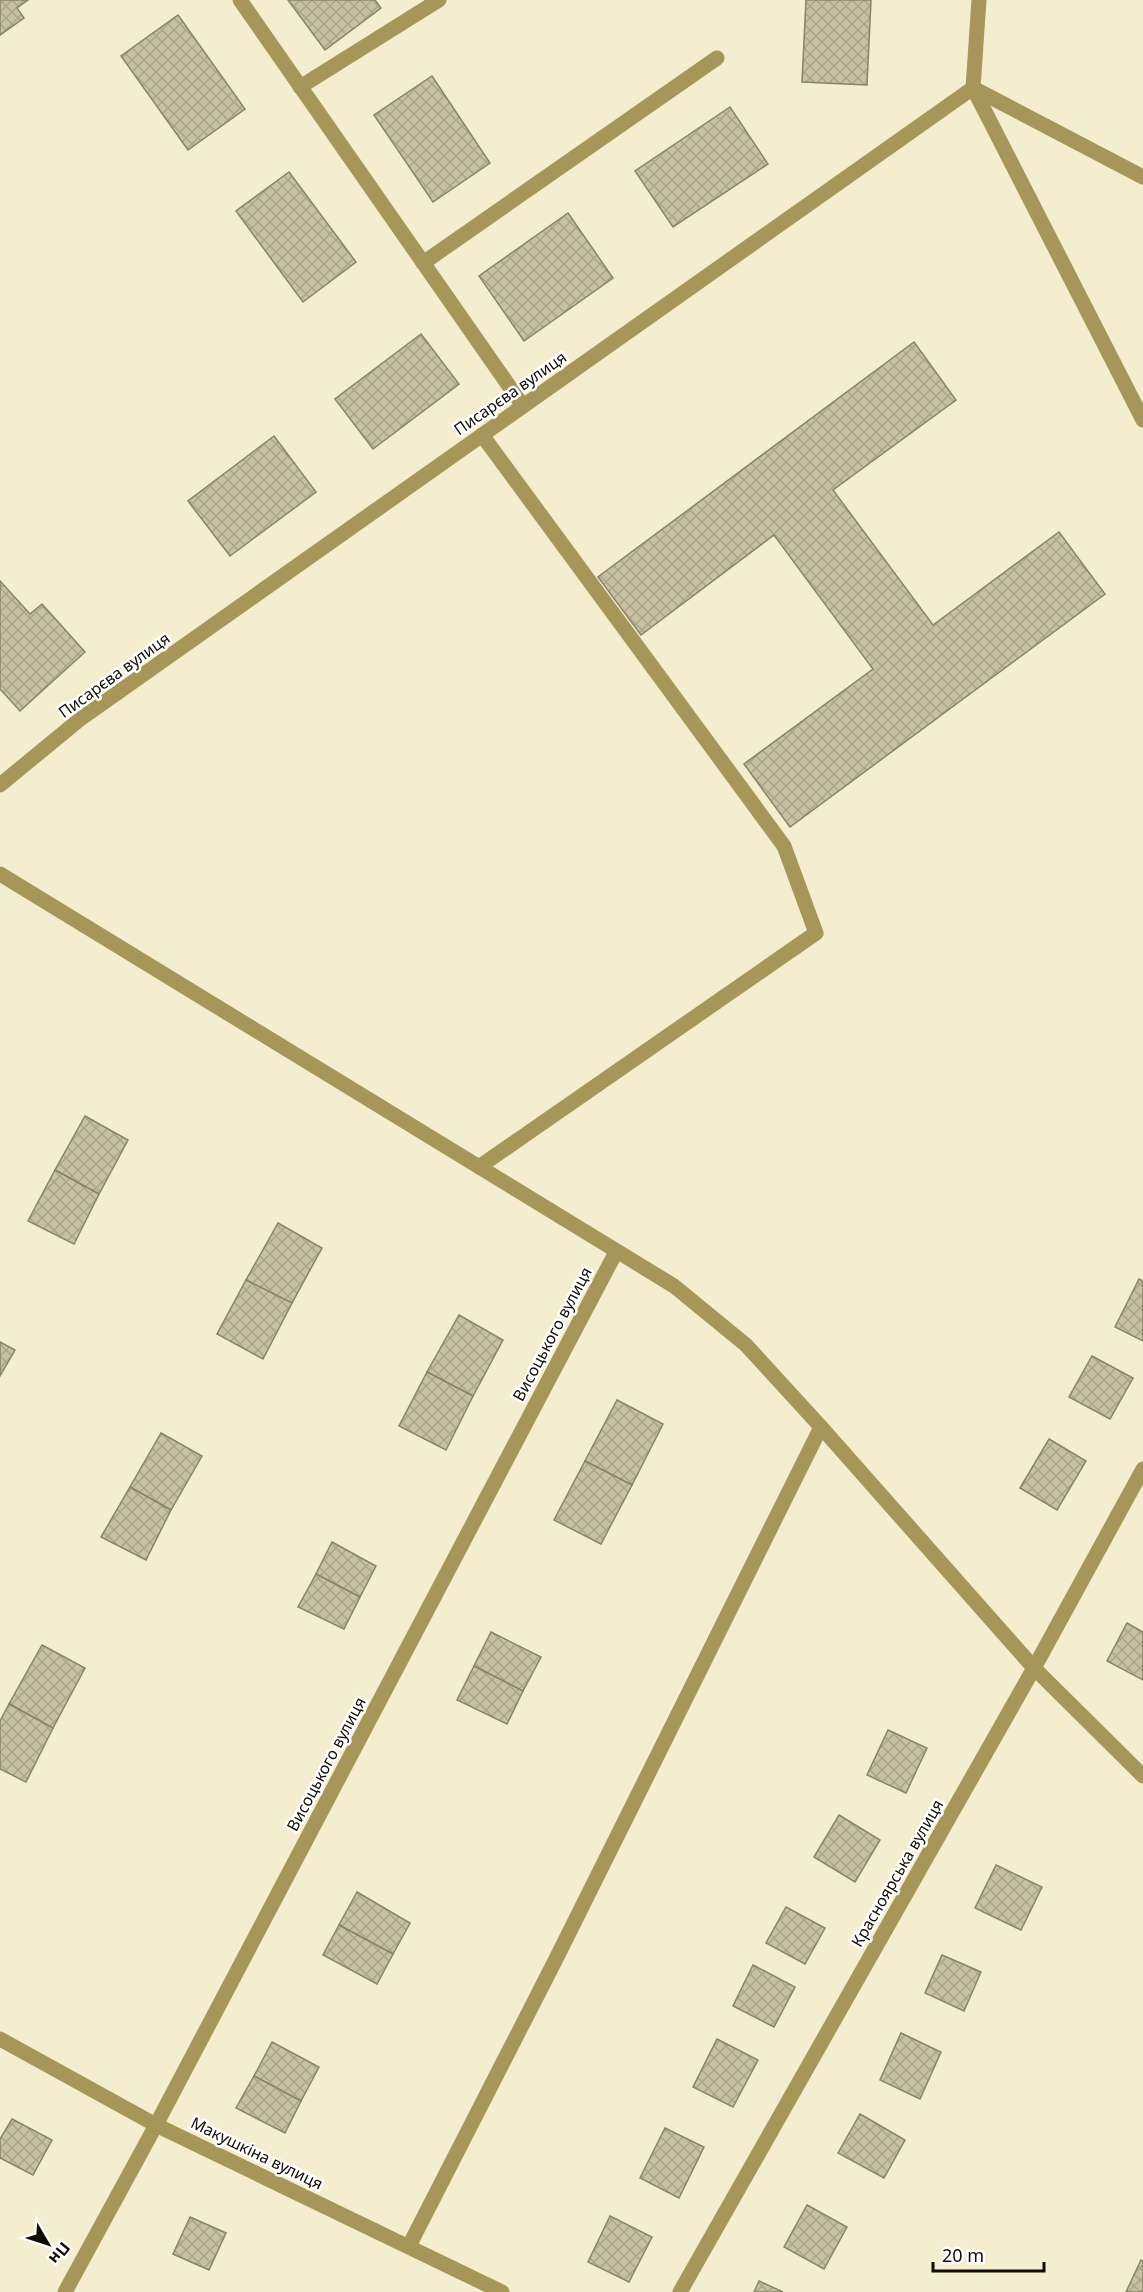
<svg xmlns="http://www.w3.org/2000/svg" width="1143" height="2292" font-family="'Noto Sans',sans-serif">
<style>
.building{fill:url(#building-cross-hatch);stroke:#8a8367;stroke-width:1.5}
.lines{fill:none;stroke-linecap:round;stroke-linejoin:round}
.service{stroke:#a6965a;stroke-width:15}
.minor{stroke:#a6965a;stroke-width:15}
.labels{text-anchor:middle;stroke-width:5;stroke-linejoin:round;paint-order:stroke}
.street-label{font-size:16px;fill:#100d04;stroke:#fff}
</style>
<defs>
<pattern id="building-cross-hatch" width="8" height="8" patternUnits="userSpaceOnUse" patternTransform="scale(1.5)"><rect width="8" height="8" fill="#c8c0a2"/><path d="M0 0l8 8M0 8l8-8" fill="none" stroke="#aba48a"/></pattern>
</defs>
<rect width="100%" height="100%" fill="#f5edcf"/>
<g class="building">
<path d="M0 0H28L17 8 24 18 0 35Z"/>
<path d="M288 0H375L381 8 325 50Z"/>
<path d="M806 0H871L867 85 802 82Z"/>
<path d="M178 15 245 109 188 150 121 56Z"/>
<path d="M432 76 490 163 433 202 374 115Z"/>
<path d="M730 107 768 164 673 227 635 171Z"/>
<path d="M289 172 356 262 303 302 236 211Z"/>
<path d="M568 213 613 278 524 341 479 276Z"/>
<path d="M421 334 459 384 373 449 335 399Z"/>
<path d="M914 342 956 400 833 490 933 625 1059 532 1105 594 790 827 744 764 873 669 774 535 641 635 598 577Z"/>
<path d="M274 436 316 492 230 556 188 501Z"/>
<path d="M0 581 30 614 42 604 85 652 20 711 0 689Z"/>
<path d="M85 1116 128 1140 99 1194 55 1170Z"/>
<path d="M55 1170 99 1194 74 1244 28 1221Z"/>
<path d="M278 1223 322 1248 292 1303 246 1280Z"/>
<path d="M1139 1279 1143 1281V1341L1115 1327Z"/>
<path d="M246 1280 292 1303 263 1359 217 1334Z"/>
<path d="M459 1315 503 1340 473 1396 427 1372Z"/>
<path d="M0 1342 15 1350 0 1376Z"/>
<path d="M1092 1356 1133 1378 1110 1419 1069 1397Z"/>
<path d="M427 1372 473 1396 446 1450 399 1426Z"/>
<path d="M617 1400 663 1424 632 1485 585 1461Z"/>
<path d="M161 1433 202 1456 171 1510 130 1487Z"/>
<path d="M1049 1439 1086 1461 1057 1510 1020 1488Z"/>
<path d="M585 1461 632 1485 601 1544 554 1520Z"/>
<path d="M130 1487 171 1510 146 1560 101 1537Z"/>
<path d="M332 1542 376 1566 360 1597 316 1574Z"/>
<path d="M316 1574 360 1597 344 1629 298 1607Z"/>
<path d="M1127 1623 1143 1632V1680L1107 1661Z"/>
<path d="M491 1632 541 1657 523 1691 474 1666Z"/>
<path d="M42 1645 85 1668 53 1728 9 1704Z"/>
<path d="M474 1666 523 1691 507 1724 457 1700Z"/>
<path d="M9 1704 53 1728 26 1782 0 1769V1721Z"/>
<path d="M888 1730 927 1748 906 1793 867 1775Z"/>
<path d="M839 1815 880 1840 855 1882 814 1857Z"/>
<path d="M996 1865 1042 1887 1021 1930 975 1908Z"/>
<path d="M357 1892 410 1923 393 1954 339 1925Z"/>
<path d="M786 1907 825 1928 805 1964 766 1943Z"/>
<path d="M339 1925 393 1954 377 1984 323 1955Z"/>
<path d="M942 1955 981 1972 964 2011 925 1993Z"/>
<path d="M753 1965 795 1987 774 2027 733 2006Z"/>
<path d="M901 2033 941 2052 920 2099 880 2080Z"/>
<path d="M717 2039 758 2060 733 2107 693 2087Z"/>
<path d="M272 2042 319 2067 301 2101 254 2076Z"/>
<path d="M254 2076 301 2101 285 2133 236 2108Z"/>
<path d="M860 2114 905 2140 884 2178 838 2153Z"/>
<path d="M12 2119 52 2140 33 2175 0 2158V2139Z"/>
<path d="M665 2128 704 2147 679 2198 640 2178Z"/>
<path d="M807 2205 847 2227 824 2269 784 2247Z"/>
<path d="M610 2216 652 2237 629 2282 588 2262Z"/>
<path d="M190 2217 226 2233 209 2270 173 2254Z"/>
<path d="M1141 2260 1143 2261V2292H1126Z"/>
<path d="M759 2281 783 2292H754Z"/>
</g>
<g class="lines">
<g class="service">
<path d="M300 87 439 0"/>
<path d="M423 263 717 58"/>
<path d="M479 1167 816 933 784 846 482 435"/>
</g>
<g class="minor">
<path d="M240 0 523 406"/>
<path d="M973 88 1143 420"/>
<path d="M973 88 1143 177"/>
<path d="M0 785 79 720 973 88 979 0"/>
<path d="M0 874 674 1286 746 1345 821 1427 1034 1668 1143 1776"/>
<path d="M0 2039 156 2125 502 2292"/>
<path d="M409 2246 557 1957 821 1427"/>
<path d="M65 2292 156 2125 616 1252"/>
<path d="M680 2292 1034 1668 1143 1469"/>
</g>
</g>
<g class="labels">
<g class="street-label">
<text transform="translate(510 393) rotate(-35)" y="6">Писарєва вулиця</text>
<text transform="translate(114 675) rotate(-36)" y="6">Писарєва вулиця</text>
<text transform="translate(552 1334) rotate(-62)" y="6">Висоцького вулиця</text>
<text transform="translate(326 1764) rotate(-62)" y="6">Висоцького вулиця</text>
<text transform="translate(897 1873) rotate(-60)" y="6">Красноярська вулиця</text>
<text transform="translate(257 2153) rotate(26)" y="6">Макушкіна вулиця</text>
</g>
</g>
<g transform="translate(48 2244) rotate(129)" stroke="#ffffff" stroke-width="4.5" paint-order="stroke">
<path d="M0-4.5L10 22L0 15L-10 22Z" fill="#100d04"/>
<text y="-9" font-size="16" font-weight="bold" text-anchor="middle" fill="#100d04">Пн</text>
</g>
<path d="M933 2262v9h111v-9" fill="none" stroke="#100d04" stroke-width="3"/>
<text x="942" y="2262" font-size="18" fill="#100d04" stroke="#ffffff" stroke-width="4.5" paint-order="stroke">20 m</text>
</svg>
